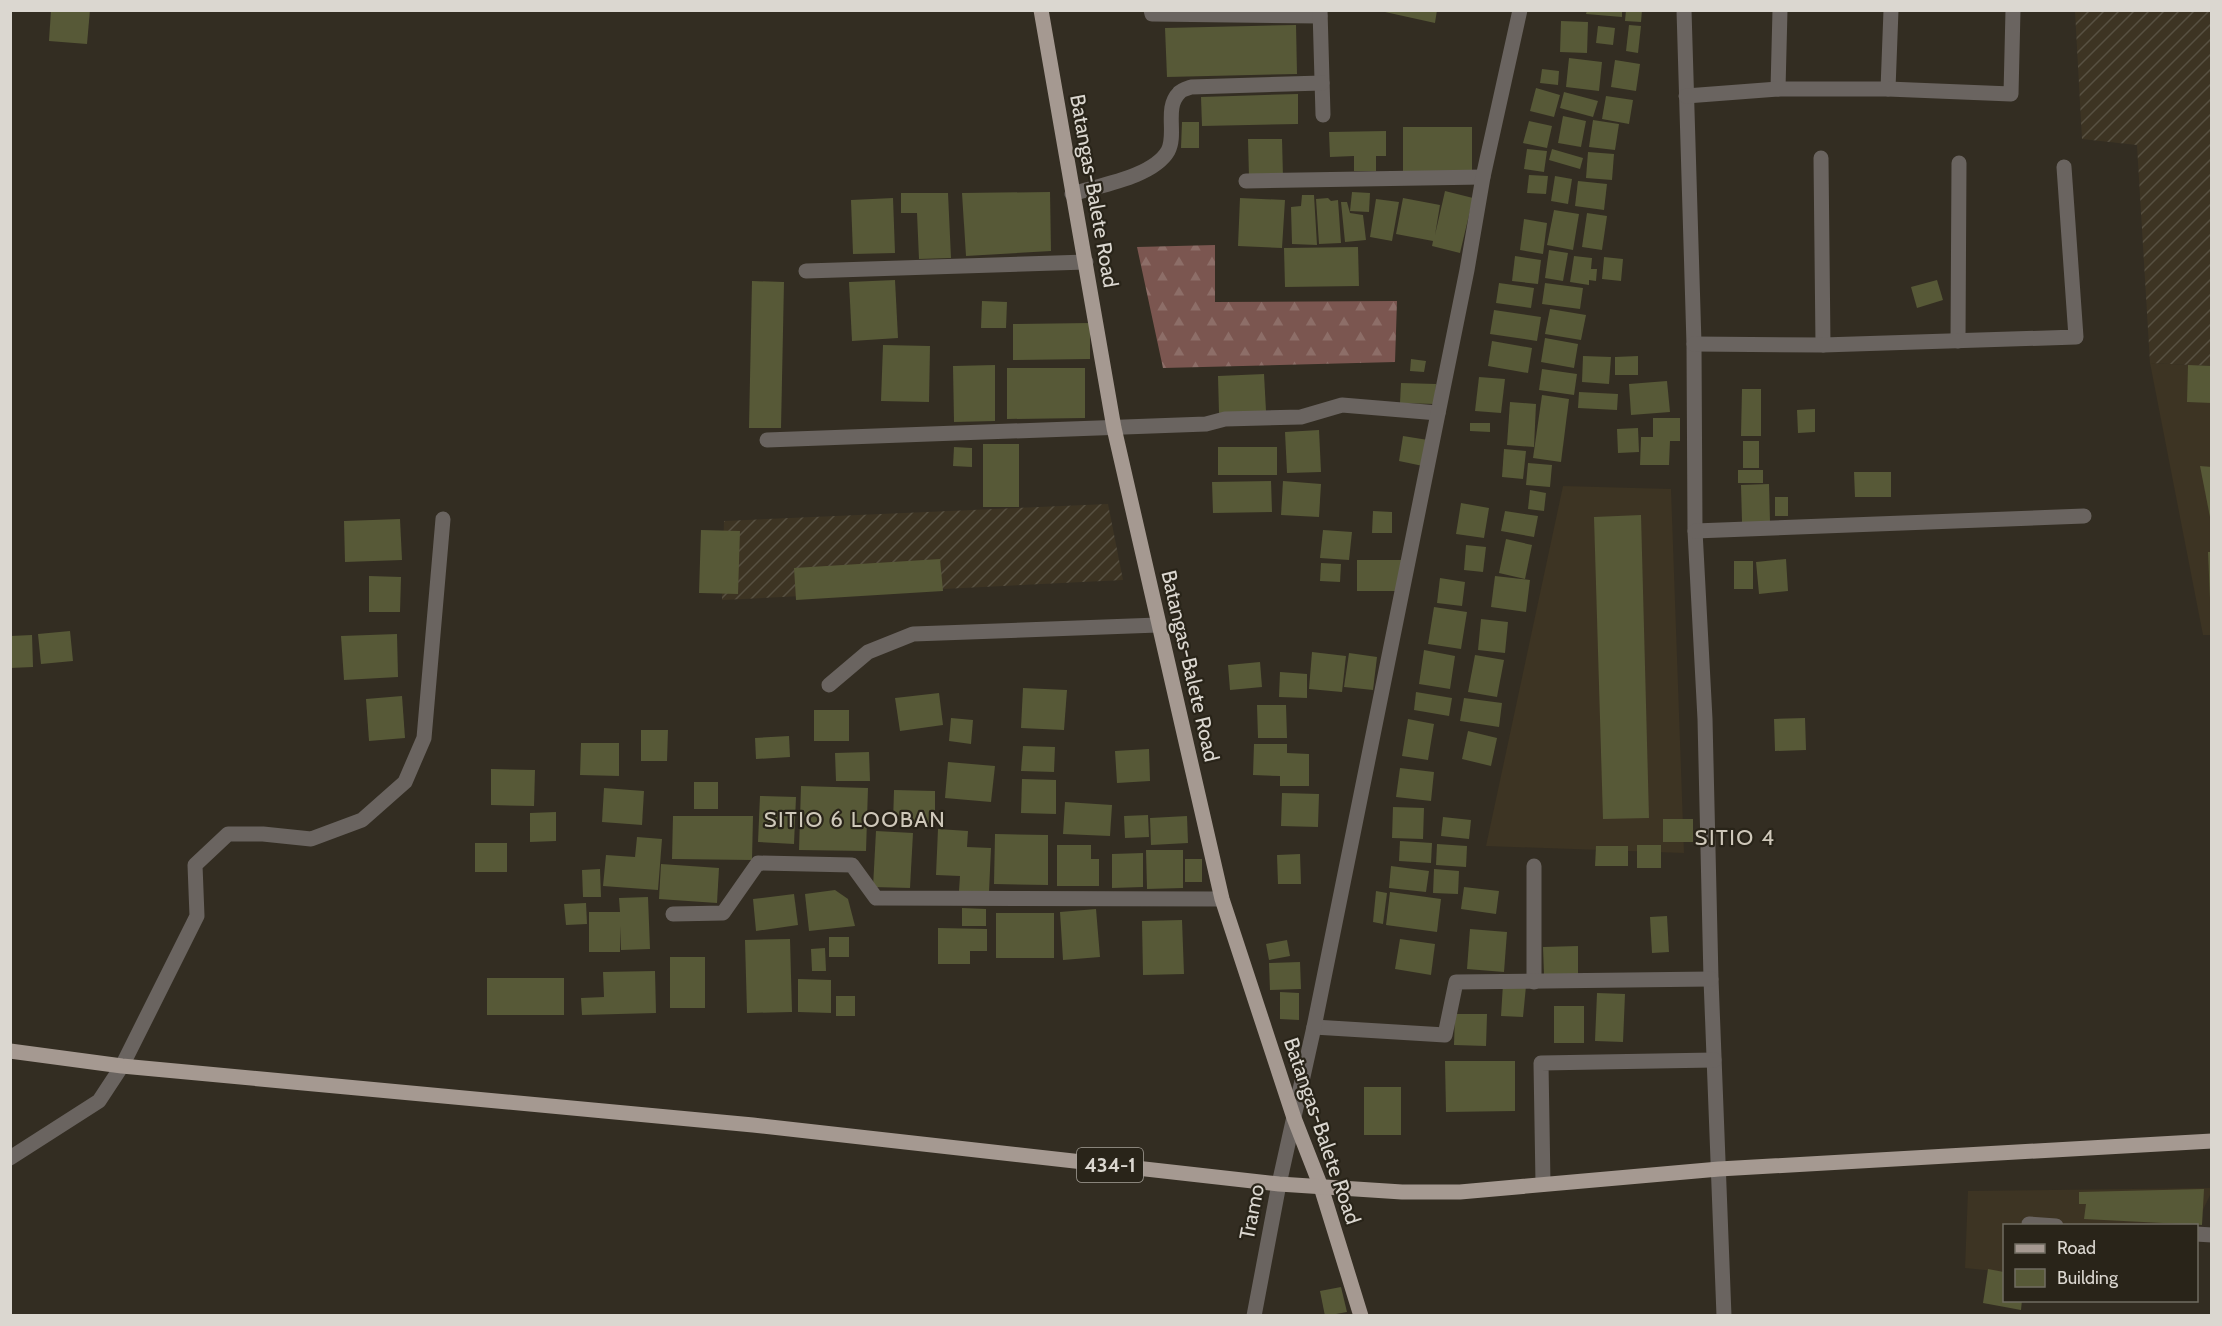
<svg xmlns="http://www.w3.org/2000/svg" width="2222" height="1326" font-family="Cabin,sans-serif">
<style>
.built{fill:#3d3423}
.industrial{fill:url(#industrial-furrows)}
.forest{fill:url(#forest-firs)}
.building{fill:#575937}
.lines{fill:none;stroke-linecap:round;stroke-linejoin:round}
.minor{stroke:#6a6460;stroke-width:15}
.major{stroke:#a59991;stroke-width:15}
.labels{text-anchor:middle;stroke-width:4.5;stroke-linejoin:round;paint-order:stroke}
.shield{fill:#292419;stroke:#a6a199;stroke-width:1.5}
.shield-label{font-size:20px;font-weight:bold;fill:#dbd7d0}
.street-label{font-size:21px;fill:#dbd7d0;stroke:#292419}
.neighbourhood-label{font-size:22px;letter-spacing:1.5px;fill:#cfc8ba;stroke:#292419}
</style>
<defs>
<pattern id="industrial-furrows" width="10" height="10" patternUnits="userSpaceOnUse" patternTransform="scale(1.5)"><rect width="10" height="10" fill="#3d3423"/><path d="M-1 1l2-2M0 10L10 0M9 11l2-2" fill="none" stroke="#585142"/></pattern>
<pattern id="forest-firs" width="22" height="20" patternUnits="userSpaceOnUse" patternTransform="scale(1.5)"><rect width="22" height="20" fill="#7b5650"/><path d="M5 1l3.5 6h-7zM16 11l3.5 6h-7z" fill="#8d6e68"/></pattern>
</defs>
<rect width="100%" height="100%" fill="#332d22"/>
<g class="built">
<path d="M2150 363 2211 366V635H2203Z"/>
<path d="M1563 486 1671 489 1684 853 1486 846Z"/>
<path d="M2211 1188V1193L2196 1225 2004 1226V1272L1965 1268 1968 1191Z"/>
</g>
<g class="industrial">
<path d="M2075 11H2211V366L2150 363 2137 145 2082 139Z"/>
<path d="M1108 504 1123 580 722 600 724 521Z"/>
</g>
<path class="forest" d="M1215 245V302L1397 301 1395 362 1163 368 1137 247Z"/>
<g class="building">
<path d="M51 10H90L87 44 49 41Z"/>
<path d="M1376 10H1437L1435 23Z"/>
<path d="M1587 10H1622V17L1586 14Z"/>
<path d="M1626 10H1642L1641 22 1625 21Z"/>
<path d="M1561 21 1588 22 1587 53 1560 52Z"/>
<path d="M1296 25 1297 74 1167 77 1165 28Z"/>
<path d="M1629 25 1641 26 1638 53 1626 51Z"/>
<path d="M1598 26 1615 28 1613 45 1596 43Z"/>
<path d="M1569 58 1602 62 1599 91 1566 87Z"/>
<path d="M1615 60 1640 64 1636 91 1611 87Z"/>
<path d="M1542 69 1559 71 1558 85 1540 83Z"/>
<path d="M1536 88 1560 95 1554 117 1530 111Z"/>
<path d="M1564 92 1598 101 1593 117 1560 108Z"/>
<path d="M1298 94V124L1202 126 1201 97Z"/>
<path d="M1606 96 1633 100 1629 124 1602 119Z"/>
<path d="M1563 116 1586 121 1581 147 1558 143Z"/>
<path d="M1593 120 1619 124 1615 150 1589 147Z"/>
<path d="M1529 121 1552 126 1547 148 1523 143Z"/>
<path d="M1182 122H1199V148H1181Z"/>
<rect x="1403" y="127" width="69" height="45"/>
<path d="M1386 131V156H1376V171H1354V156L1330 157 1329 132Z"/>
<path d="M1248 139H1282L1283 177H1249Z"/>
<path d="M1527 149 1547 151 1544 172 1524 169Z"/>
<path d="M1552 149 1583 158 1580 169 1549 160Z"/>
<path d="M1588 152 1614 154 1612 180 1586 178Z"/>
<path d="M1529 175 1548 176 1546 194 1527 193Z"/>
<path d="M1555 176 1572 179 1568 204 1551 201Z"/>
<path d="M1578 181 1607 184 1604 210 1575 206Z"/>
<path d="M1445 191 1473 198 1460 253 1432 246 1433 241 1396 234 1403 198 1440 205 1435 235Z"/>
<path d="M1050 192 1051 251 966 256 962 193Z"/>
<path d="M1352 192 1370 193 1369 212 1350 211Z"/>
<path d="M901 193H948L951 258 919 259 917 213H901Z"/>
<path d="M1302 195H1314L1317 245 1292 244 1291 207 1301 206Z"/>
<path d="M893 198 895 253 853 254 851 200Z"/>
<path d="M1240 198 1285 200 1282 248 1238 246Z"/>
<path d="M1328 198 1331 201 1338 200 1341 243 1319 244 1316 199Z"/>
<path d="M1376 199 1399 202 1392 241 1370 237Z"/>
<path d="M1341 202H1347L1350 213 1363 215 1366 240 1345 242Z"/>
<path d="M1554 210 1579 214 1573 250 1547 245Z"/>
<path d="M1587 213 1607 216 1602 250 1582 247Z"/>
<path d="M1524 219 1547 223 1543 254 1520 250Z"/>
<path d="M1358 247 1359 286 1285 287 1284 248Z"/>
<path d="M1549 250 1568 253 1563 281 1545 278Z"/>
<path d="M1515 256 1541 260 1538 284 1512 281Z"/>
<path d="M1574 256 1592 258 1591 269H1597L1596 281 1589 280V285L1570 282Z"/>
<path d="M1604 257 1623 259 1621 281 1602 279Z"/>
<path d="M895 280 898 338 852 341 849 282Z"/>
<path d="M1937 280 1943 300 1917 308 1911 287Z"/>
<path d="M752 281 784 282 781 428H749Z"/>
<path d="M1499 283 1534 288 1531 308 1496 303Z"/>
<path d="M1545 283 1583 288 1580 309 1542 304Z"/>
<path d="M982 301 1007 302 1006 328H981Z"/>
<path d="M1550 309 1586 315 1581 340 1545 334Z"/>
<path d="M1494 310 1541 317 1537 341 1490 334Z"/>
<path d="M1090 323V359L1013 360V324Z"/>
<path d="M1545 338 1578 344 1574 368 1541 362Z"/>
<path d="M1492 341 1532 348 1528 373 1488 366Z"/>
<path d="M883 345 930 346 929 402 881 401Z"/>
<path d="M1583 356 1611 357 1609 384 1582 382Z"/>
<path d="M1638 356V375H1615V357Z"/>
<path d="M1411 359 1426 361 1424 372 1410 371Z"/>
<path d="M995 365V421L954 422 953 366Z"/>
<path d="M2188 365 2212 366V403L2187 402Z"/>
<path d="M1007 368H1085V418L1007 419Z"/>
<path d="M1542 369 1577 374 1574 395 1539 390Z"/>
<path d="M1264 374 1266 411 1219 413 1218 376Z"/>
<path d="M1479 377 1505 379 1501 413 1475 411Z"/>
<path d="M1667 381 1670 412 1631 415 1629 384Z"/>
<path d="M1401 383 1436 384 1435 404 1400 403Z"/>
<path d="M1742 389H1761V436H1741Z"/>
<path d="M1579 392 1618 394 1617 410 1578 408Z"/>
<path d="M1542 395 1569 399 1561 462 1533 458Z"/>
<path d="M1510 402 1536 404 1534 447 1507 445Z"/>
<path d="M1815 409V432L1798 433 1797 410Z"/>
<path d="M1653 418H1680V441H1670L1669 465H1640L1641 437H1653Z"/>
<path d="M1470 423H1490V432L1470 431Z"/>
<path d="M1638 428 1639 452 1618 453 1617 429Z"/>
<path d="M1319 430 1321 472 1287 473 1285 432Z"/>
<path d="M1403 436 1428 440 1423 466 1399 461Z"/>
<rect x="1743" y="441" width="16" height="27"/>
<rect x="983" y="444" width="36" height="63"/>
<path d="M954 447 972 448V467L953 466Z"/>
<rect x="1218" y="447" width="59" height="28"/>
<path d="M1504 449 1526 451 1523 479 1502 477Z"/>
<path d="M1528 463 1552 465 1550 487 1526 485Z"/>
<path d="M2200 466 2212 467V517H2210Z"/>
<rect x="1738" y="470" width="25" height="13"/>
<path d="M1854 472H1891V497H1855Z"/>
<path d="M1271 481 1272 512 1213 513 1212 482Z"/>
<path d="M1283 481 1321 484 1319 517 1281 515Z"/>
<path d="M1769 484 1770 522H1742L1741 485Z"/>
<path d="M1530 490 1546 493 1544 511 1528 509Z"/>
<rect x="1775" y="497" width="13" height="19"/>
<path d="M1461 503 1489 508 1484 538 1456 534Z"/>
<path d="M1373 511 1392 512V533H1372Z"/>
<path d="M1505 511 1538 516 1534 537 1501 531Z"/>
<path d="M1641 515 1649 818 1603 819 1594 517Z"/>
<path d="M400 519 402 560 345 562 344 521Z"/>
<path d="M701 530 740 531 738 594 699 593Z"/>
<path d="M1323 530 1352 532 1349 560 1320 558Z"/>
<path d="M1506 539 1532 545 1525 579 1499 573Z"/>
<path d="M1466 545 1486 547 1483 572 1464 570Z"/>
<path d="M2208 552H2212V599H2210Z"/>
<path d="M940 559 943 591 796 600 794 568Z"/>
<path d="M1786 559 1788 591 1759 594 1756 562Z"/>
<rect x="1357" y="560" width="45" height="31"/>
<rect x="1734" y="561" width="19" height="28"/>
<path d="M1321 563 1341 564 1340 582 1320 581Z"/>
<path d="M369 576 401 577 400 612H369Z"/>
<path d="M1495 576 1530 580 1526 612 1491 607Z"/>
<path d="M1440 578 1465 582 1462 606 1437 603Z"/>
<path d="M1434 607 1467 612 1461 649 1428 644Z"/>
<path d="M1481 619 1508 622 1505 653 1478 650Z"/>
<path d="M70 631 73 661 41 664 38 634Z"/>
<path d="M397 634 398 677 344 680 341 636Z"/>
<path d="M32 635 33 667 10 668V636Z"/>
<path d="M1424 650 1455 656 1450 689 1419 684Z"/>
<path d="M1312 652 1346 656 1342 692 1309 689Z"/>
<path d="M1349 653 1377 657 1373 690 1344 687Z"/>
<path d="M1475 655 1504 660 1497 697 1468 692Z"/>
<path d="M1260 662 1262 687 1230 690 1228 665Z"/>
<path d="M1280 672 1307 674V698L1279 697Z"/>
<path d="M1023 688 1067 690 1064 730 1021 728Z"/>
<path d="M1416 692 1452 698 1449 716 1414 710Z"/>
<path d="M939 693 943 725 900 731 895 698Z"/>
<path d="M402 696 405 738 369 741 366 699Z"/>
<path d="M1464 698 1502 703 1499 727 1460 721Z"/>
<path d="M1257 705H1286L1287 738H1258Z"/>
<rect x="814" y="710" width="35" height="31"/>
<path d="M951 718 973 720 971 744 949 741Z"/>
<path d="M1805 718 1806 750 1775 751 1774 719Z"/>
<path d="M1408 719 1434 724 1428 760 1402 756Z"/>
<path d="M641 730H668L667 761H641Z"/>
<path d="M1468 731 1497 738 1491 766 1462 759Z"/>
<path d="M789 736 790 757 756 759 755 738Z"/>
<path d="M581 743H619V776L580 775Z"/>
<path d="M1254 744H1287V753L1309 754V786H1280V776L1253 775Z"/>
<path d="M1023 746 1055 747 1054 772 1021 771Z"/>
<path d="M1149 749 1150 781 1117 783 1115 751Z"/>
<path d="M869 752 870 781H836L835 753Z"/>
<path d="M948 762 995 766 991 802 945 798Z"/>
<path d="M1400 768 1434 772 1431 801 1396 797Z"/>
<path d="M491 769 535 770 534 806 491 805Z"/>
<path d="M1022 779 1056 780V814L1021 813Z"/>
<rect x="694" y="782" width="24" height="27"/>
<path d="M801 786 868 788 866 851 799 850Z"/>
<path d="M604 788 644 791 642 825 602 822Z"/>
<path d="M894 790 935 791V824L893 822Z"/>
<path d="M1282 793 1319 794 1318 827 1281 826Z"/>
<path d="M760 796 796 797 794 844 758 842Z"/>
<path d="M1065 802 1112 805 1110 836 1063 834Z"/>
<path d="M1393 807 1424 808 1423 839 1392 838Z"/>
<path d="M556 812V841L530 842V813Z"/>
<path d="M1148 815 1149 837 1125 838 1124 816Z"/>
<path d="M673 816H753L752 860 672 859Z"/>
<path d="M1187 816 1188 843 1151 845 1150 818Z"/>
<path d="M1443 817 1471 820 1469 839 1441 836Z"/>
<rect x="1663" y="819" width="30" height="23"/>
<path d="M938 829 968 831 967 847 991 848 989 892 959 891 960 876 936 875Z"/>
<path d="M876 831 913 833 910 888 873 887Z"/>
<path d="M995 834 1048 835V885L994 884Z"/>
<path d="M637 837 662 839 658 890 603 886 606 855 635 857Z"/>
<path d="M1400 841 1432 843 1431 863 1399 861Z"/>
<rect x="475" y="843" width="32" height="29"/>
<path d="M1437 844 1467 846 1466 867 1436 865Z"/>
<path d="M1057 845H1091V859H1099V886H1057Z"/>
<rect x="1637" y="845" width="24" height="23"/>
<path d="M1596 846H1628V866H1595Z"/>
<path d="M1146 850H1183V888L1147 889Z"/>
<path d="M1143 853V887L1112 888V854Z"/>
<path d="M1300 854 1301 884H1278L1277 855Z"/>
<rect x="1185" y="859" width="17" height="23"/>
<path d="M661 864 719 868 717 903 659 899Z"/>
<path d="M1391 866 1429 871 1426 892 1389 888Z"/>
<path d="M600 869 601 897H583L582 870Z"/>
<path d="M1434 869 1459 871 1458 894 1433 893Z"/>
<path d="M1464 887 1499 891 1496 914 1461 909Z"/>
<path d="M835 890 848 899 855 926 809 931 805 894Z"/>
<path d="M1376 891 1387 893 1383 924 1373 922Z"/>
<path d="M1390 892 1441 899 1437 932 1386 925Z"/>
<path d="M794 894 798 925 756 931 753 899Z"/>
<path d="M648 897 650 949 621 950 620 926V952H589V912H620L619 898Z"/>
<path d="M586 903 587 924 566 925 564 904Z"/>
<path d="M962 908 986 909V926H962Z"/>
<path d="M1096 909 1100 957 1063 960 1060 912Z"/>
<rect x="996" y="913" width="58" height="45"/>
<path d="M1667 916 1669 952 1652 953 1650 917Z"/>
<path d="M1182 920 1184 974 1143 975 1142 921Z"/>
<path d="M938 928 987 929V951H970V964H938Z"/>
<path d="M1470 929 1507 932 1504 972 1467 969Z"/>
<rect x="829" y="937" width="20" height="20"/>
<path d="M790 939 792 1012 747 1013 745 940Z"/>
<path d="M1400 939 1435 944 1431 975 1395 969Z"/>
<path d="M1287 940 1290 956 1269 960 1266 944Z"/>
<path d="M1578 946V974H1544L1543 947Z"/>
<path d="M825 948 826 971H812L811 949Z"/>
<rect x="670" y="957" width="35" height="51"/>
<path d="M1300 962 1301 989 1270 990 1269 963Z"/>
<path d="M655 971 656 1013 582 1015 581 998 604 997 603 972Z"/>
<rect x="487" y="978" width="77" height="37"/>
<path d="M798 979 831 980V1013L798 1012Z"/>
<path d="M1503 984 1526 986 1523 1017 1501 1016Z"/>
<path d="M1280 992 1299 993V1020L1280 1019Z"/>
<path d="M1597 993 1625 994 1623 1042 1595 1041Z"/>
<rect x="836" y="996" width="19" height="20"/>
<rect x="1554" y="1006" width="30" height="37"/>
<path d="M1455 1014H1487L1486 1046 1454 1045Z"/>
<path d="M1445 1061H1515V1111L1446 1112Z"/>
<rect x="1364" y="1087" width="37" height="48"/>
<path d="M2204 1189 2202 1225 2084 1219 2086 1204H2079V1192Z"/>
<path d="M1988 1269 2004 1272V1300H2022L2021 1310 1983 1303Z"/>
<path d="M1341 1287 1347 1312 1325 1316 1320 1291Z"/>
</g>
<g class="lines">
<g class="minor">
<path d="M1151 10 1152 14 1320 16"/>
<path d="M1320 10 1323 115"/>
<path d="M1684 10 1694 344 1695 531 1705 719 1711 979 1724 1316"/>
<path d="M1778 89 1780 10"/>
<path d="M1888 89 1891 10"/>
<path d="M1686 96 1778 89H1888L2011 94 2013 10"/>
<path d="M1821 158 1823 345"/>
<path d="M1246 181 1483 177"/>
<path d="M1072 194C1100 185 1153 177 1168 151 1177 134 1164 108 1179 93 1181 90 1188 88 1191 87L1322 83"/>
<path d="M806 271 1086 262"/>
<path d="M1958 341 1959 163"/>
<path d="M1694 344 1823 345 2076 337 2064 167"/>
<path d="M767 440 1206 424 1225 419 1301 417 1342 405 1438 413"/>
<path d="M1695 531 2084 516"/>
<path d="M829 685 868 652 913 634 1158 625"/>
<path d="M1534 866V982"/>
<path d="M673 914 723 913 758 863 852 865 876 898 1222 899"/>
<path d="M1314 1027 1445 1035 1456 982 1711 979"/>
<path d="M10 1158 99 1101 122 1066 197 916 195 865 228 834H263L311 839 362 820 405 782 424 738 443 519"/>
<path d="M1543 1184 1541 1063 1714 1060"/>
<path d="M2029 1224 2056 1226"/>
<path d="M2196 1234 2212 1235"/>
<path d="M1254 1316 1279 1184 1314 1027 1467 270 1483 177 1520 10"/>
</g>
<g class="major">
<path d="M1041 10 1114 428 1222 899 1294 1118 1321 1187 1361 1316"/>
<path d="M10 1051 122 1066 753 1125 1279 1184 1402 1192H1460L1719 1169 2212 1141"/>
</g>
</g>
<g class="labels">
<rect class="shield" x="1077" y="1148" width="66" height="34" rx="4.5"/>
<g class="shield-label">
<text x="1110" y="1172">434-1</text>
</g>
<g class="street-label">
<text transform="translate(1094 191) rotate(80)" y="7">Batangas-Balete Road</text>
<text transform="translate(1190 666) rotate(77)" y="7">Batangas-Balete Road</text>
<text transform="translate(1322 1131) rotate(71)" y="7">Batangas-Balete Road</text>
<text transform="translate(1252 1212) rotate(-79)" y="7">Tramo</text>
</g>
<g class="neighbourhood-label">
<text x="855" y="827">SITIO 6 LOOBAN</text>
<text x="1735" y="845">SITIO 4</text>
</g>
</g>
<rect width="2222" height="1326" fill="none" stroke="#dbd7d0" stroke-width="24"/>
<rect x="2003" y="1224" width="195" height="78" fill="#292419" stroke="#706c62" stroke-width="1.5"/>
<rect x="2015" y="1244" width="30" height="9" fill="#a59991" stroke="#706c62" stroke-width="1.5"/>
<text x="2057" y="1254" font-size="18" fill="#dbd7d0">Road</text>
<rect x="2015" y="1269" width="30" height="18" fill="#575937" stroke="#706c62" stroke-width="1.5"/>
<text x="2057" y="1284" font-size="18" fill="#dbd7d0">Building</text>
</svg>
